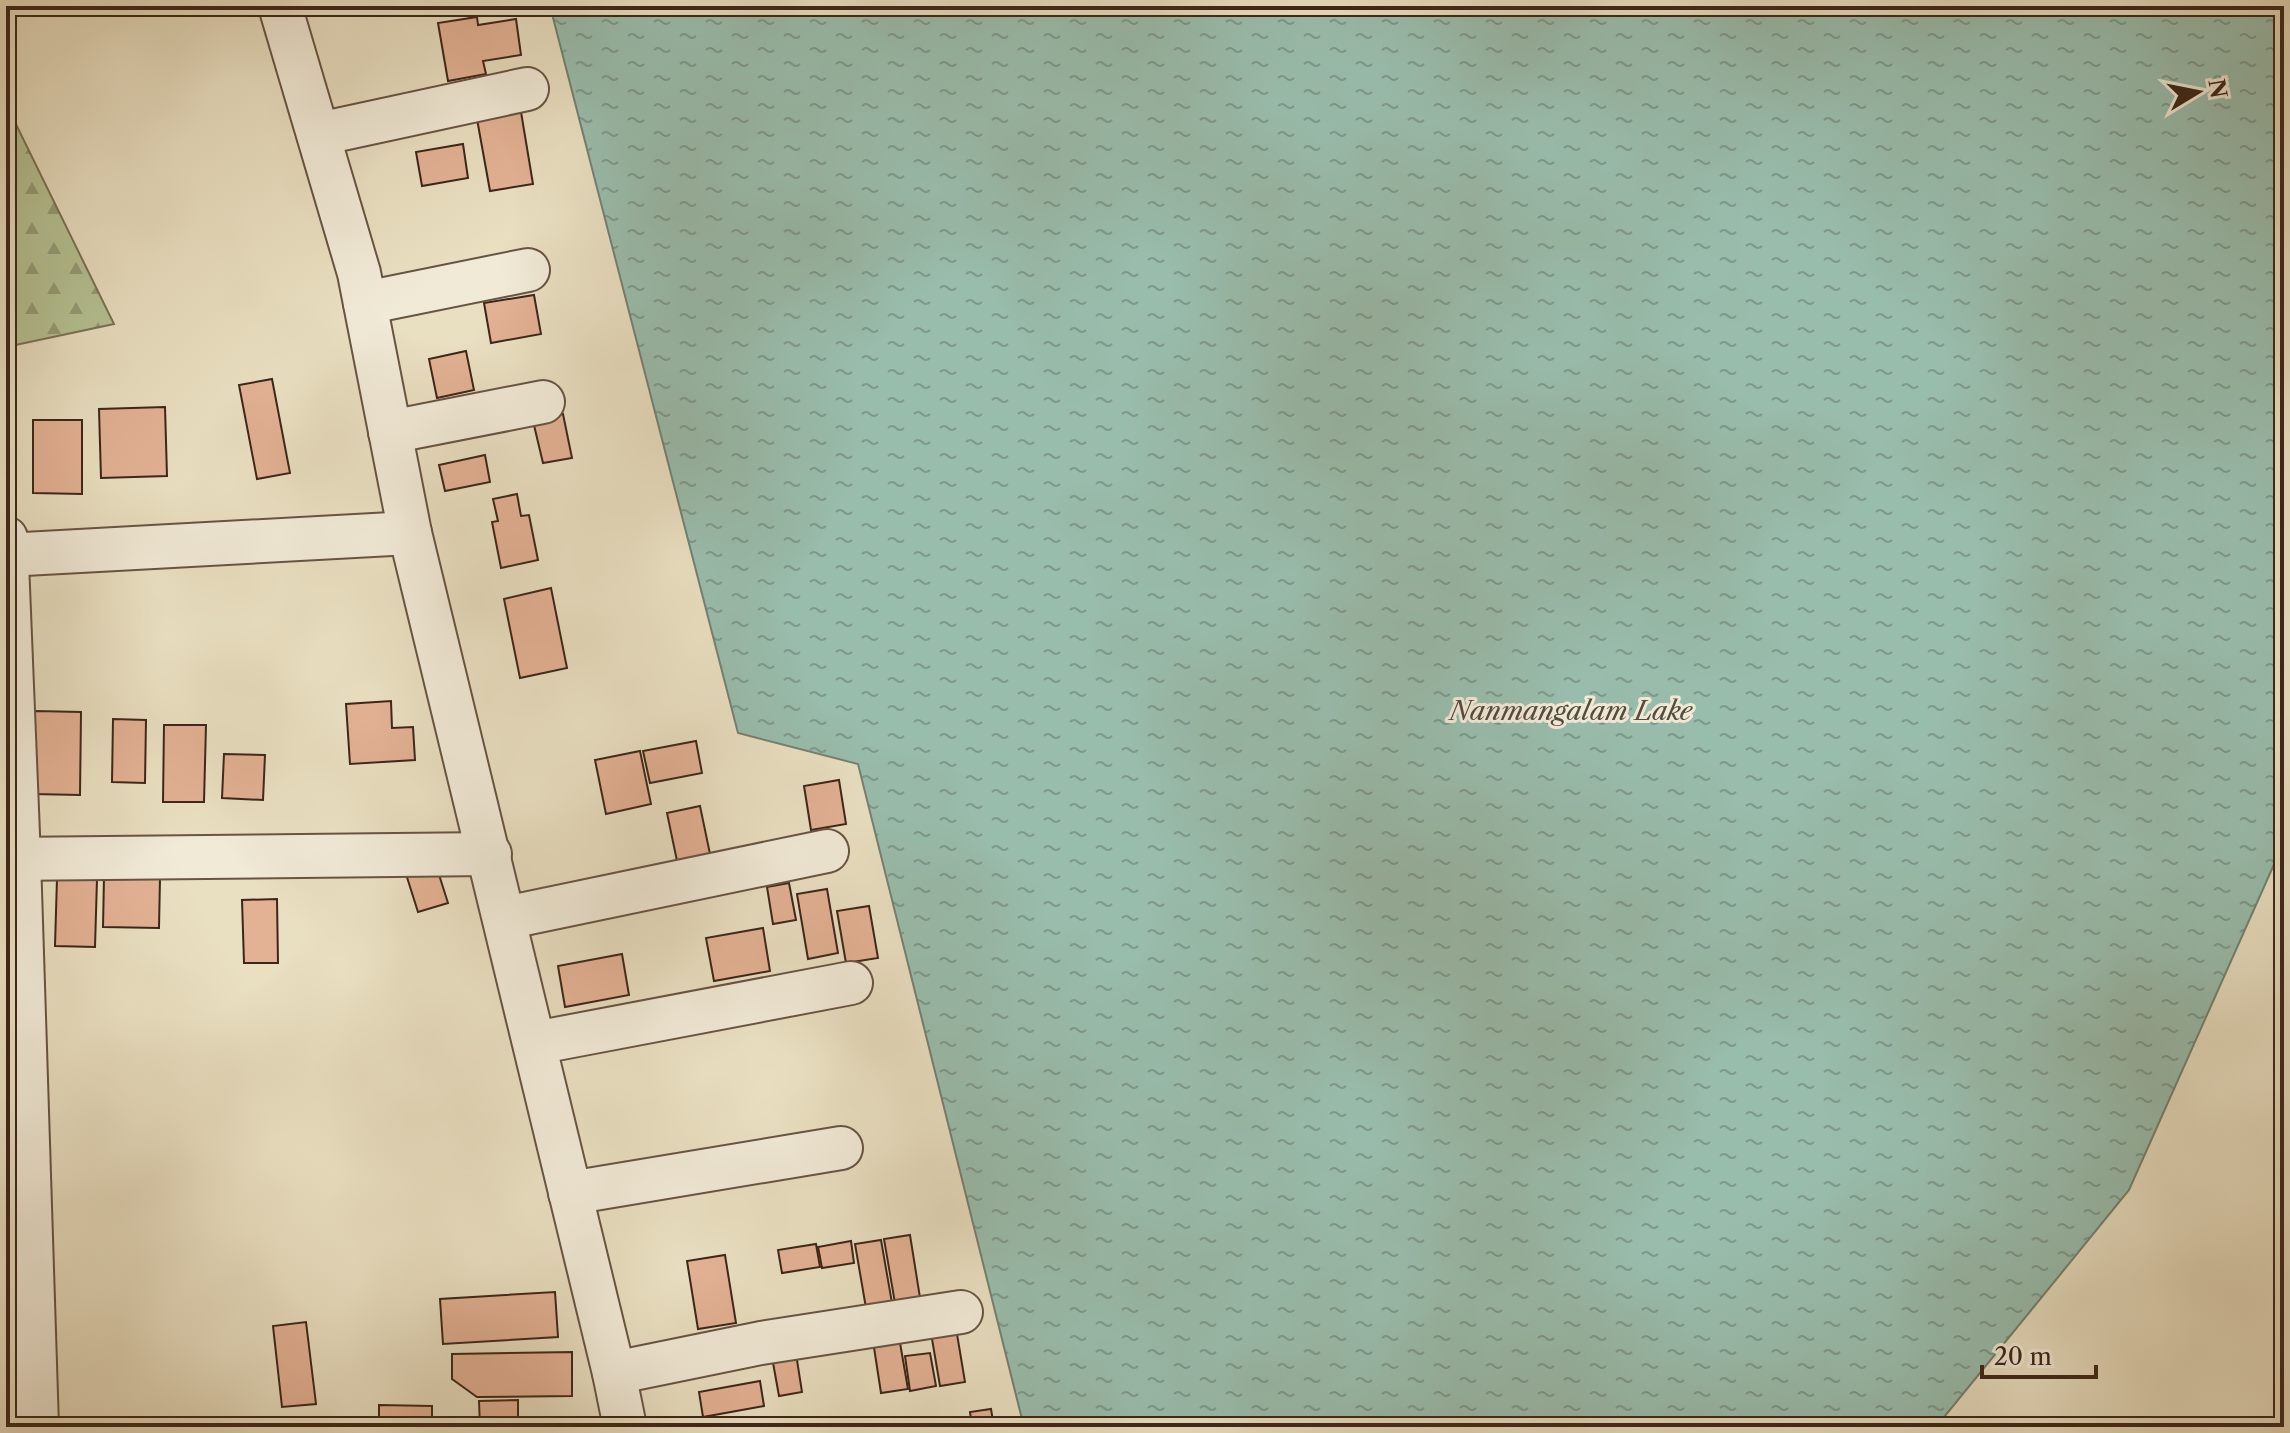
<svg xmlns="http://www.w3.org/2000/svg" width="2290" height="1433" font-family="'Libre Caslon Text',serif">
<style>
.forest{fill:url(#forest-firs);stroke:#797456;stroke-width:2}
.water{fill:url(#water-ripples);stroke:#748172;stroke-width:2}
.building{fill:#e3b194;stroke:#3d2619;stroke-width:2}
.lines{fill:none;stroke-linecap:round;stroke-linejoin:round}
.minor-casing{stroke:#685443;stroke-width:46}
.minor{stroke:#f1ead7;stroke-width:42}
.labels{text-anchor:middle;stroke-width:6;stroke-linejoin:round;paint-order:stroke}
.water-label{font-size:26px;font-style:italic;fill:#544c3e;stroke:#f1ead7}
</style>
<defs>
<pattern id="forest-firs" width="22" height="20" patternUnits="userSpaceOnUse" patternTransform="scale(2)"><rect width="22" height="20" fill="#b5c294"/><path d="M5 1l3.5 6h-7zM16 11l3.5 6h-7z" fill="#949d78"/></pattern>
<pattern id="water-ripples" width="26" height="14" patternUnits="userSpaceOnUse" patternTransform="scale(2)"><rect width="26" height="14" fill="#99bdad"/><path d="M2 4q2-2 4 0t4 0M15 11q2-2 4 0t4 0" fill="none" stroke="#7e998c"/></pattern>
</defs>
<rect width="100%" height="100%" fill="#e9dfc1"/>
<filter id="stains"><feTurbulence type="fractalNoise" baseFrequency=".0025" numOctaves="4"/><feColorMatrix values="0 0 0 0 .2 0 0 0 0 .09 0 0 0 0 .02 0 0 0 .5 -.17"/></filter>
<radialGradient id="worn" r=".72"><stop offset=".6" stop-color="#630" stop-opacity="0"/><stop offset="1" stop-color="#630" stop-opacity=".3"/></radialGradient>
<path class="forest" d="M6 104 114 324 6 347Z"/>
<path class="water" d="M550 6H2284V842L2129 1190 1936 1427H1024L858 764 738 733Z"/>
<g class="building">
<path d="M477 17 478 25 516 19 521 55 483 61 486 74 448 81 438 23Z"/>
<path d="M521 112 533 184 490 191 477 119Z"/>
<path d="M463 144 468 178 422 186 416 152Z"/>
<path d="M534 295 541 334 491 343 484 303Z"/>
<path d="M466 351 474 390 437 398 429 359Z"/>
<path d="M272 379 290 473 257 479 239 385Z"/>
<path d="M165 407 167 476 101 478 99 409Z"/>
<path d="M563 414 572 458 543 463 533 421Z"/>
<path d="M33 420H82V494L33 493Z"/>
<path d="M485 455 490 482 445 491 439 465Z"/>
<path d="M517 494 521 516 529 515 538 560 501 568 492 522 498 521 493 499Z"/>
<path d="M551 588 567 668 520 678 504 599Z"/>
<path d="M391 701 392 728 413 727 415 760 350 764 346 704Z"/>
<path d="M35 711 81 712 80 795 33 794Z"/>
<path d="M113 719 146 720 145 783 112 782Z"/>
<path d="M164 725H206L204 802H163Z"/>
<path d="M696 741 702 773 650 783 643 751Z"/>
<path d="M640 751 651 804 606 814 595 760Z"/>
<path d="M224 754 265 755 263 800 222 798Z"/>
<path d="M839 780 846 824 811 830 804 786Z"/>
<path d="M700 806 710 854 677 861 667 813Z"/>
<path d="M435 862 448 903 418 912 405 871Z"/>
<path d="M104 877 160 878 159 928 103 927Z"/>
<path d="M57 878 97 879 95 947 55 946Z"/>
<path d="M789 883 796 920 773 924 767 887Z"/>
<path d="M827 889 838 953 808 959 797 894Z"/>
<path d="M277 899 278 963H244L242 900Z"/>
<path d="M869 906 878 958 846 963 837 911Z"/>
<path d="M763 928 770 971 714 981 706 938Z"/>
<path d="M622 954 629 995 565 1007 558 966Z"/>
<path d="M910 1235 921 1304 896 1309 884 1239Z"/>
<path d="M881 1240 892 1303 866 1308 855 1244Z"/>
<path d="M851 1241 854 1263 822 1268 818 1247Z"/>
<path d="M816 1244 820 1267 782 1273 778 1250Z"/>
<path d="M725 1255 736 1323 698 1329 687 1261Z"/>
<path d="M555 1292 558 1337 443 1344 440 1299Z"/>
<path d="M306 1322 316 1404 282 1407 273 1326Z"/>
<path d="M956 1328 965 1382 940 1386 931 1333Z"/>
<path d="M899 1337 908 1389 881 1393 873 1341Z"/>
<path d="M794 1341 802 1392 779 1396 770 1346Z"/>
<path d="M572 1352V1396L477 1397 452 1379V1354Z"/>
<path d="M930 1353 936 1386 910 1391 905 1356Z"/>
<path d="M760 1381 764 1406 703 1417 699 1392Z"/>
<path d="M518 1400V1427H480L479 1401Z"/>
<path d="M379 1405 432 1406V1427H379Z"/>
<path d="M991 1409 994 1427H972L970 1412Z"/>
</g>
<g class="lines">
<defs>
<g id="minor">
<path d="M280 6 359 273 410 533 614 1373 625 1427"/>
<path d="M319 134 527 89"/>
<path d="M365 303 528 270"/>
<path d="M390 432 543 402"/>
<path d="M6 538 19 859 37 1427"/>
<path d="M6 555 410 533"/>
<path d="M6 859 490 854"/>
<path d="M505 918 827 851"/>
<path d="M535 1043 851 983"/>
<path d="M570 1193 841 1148"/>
<path d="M614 1373 761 1343 961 1312"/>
</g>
</defs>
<use href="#minor" class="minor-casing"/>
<use href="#minor" class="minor"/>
</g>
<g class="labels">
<g class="water-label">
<text x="1571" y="720">Nanmangalam Lake</text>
</g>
</g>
<rect width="2290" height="1433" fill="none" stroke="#e9dfc1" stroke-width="32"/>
<rect x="8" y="8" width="2274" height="1417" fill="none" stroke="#3d2619" stroke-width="4"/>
<rect x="16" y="16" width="2258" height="1401" fill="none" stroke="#3d2619" stroke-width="2"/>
<g transform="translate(2198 92) rotate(80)" stroke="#f1ead7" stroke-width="6" paint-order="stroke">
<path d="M0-6L14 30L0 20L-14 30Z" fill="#3d2619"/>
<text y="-12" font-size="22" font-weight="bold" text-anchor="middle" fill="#3d2619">N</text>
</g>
<path d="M1982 1365v12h114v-12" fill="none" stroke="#3d2619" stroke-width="4"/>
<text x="1994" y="1365" font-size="24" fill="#3d2619" stroke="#f1ead7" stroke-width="6" paint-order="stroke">20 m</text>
<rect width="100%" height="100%" filter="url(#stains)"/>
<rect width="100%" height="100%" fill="url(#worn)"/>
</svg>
